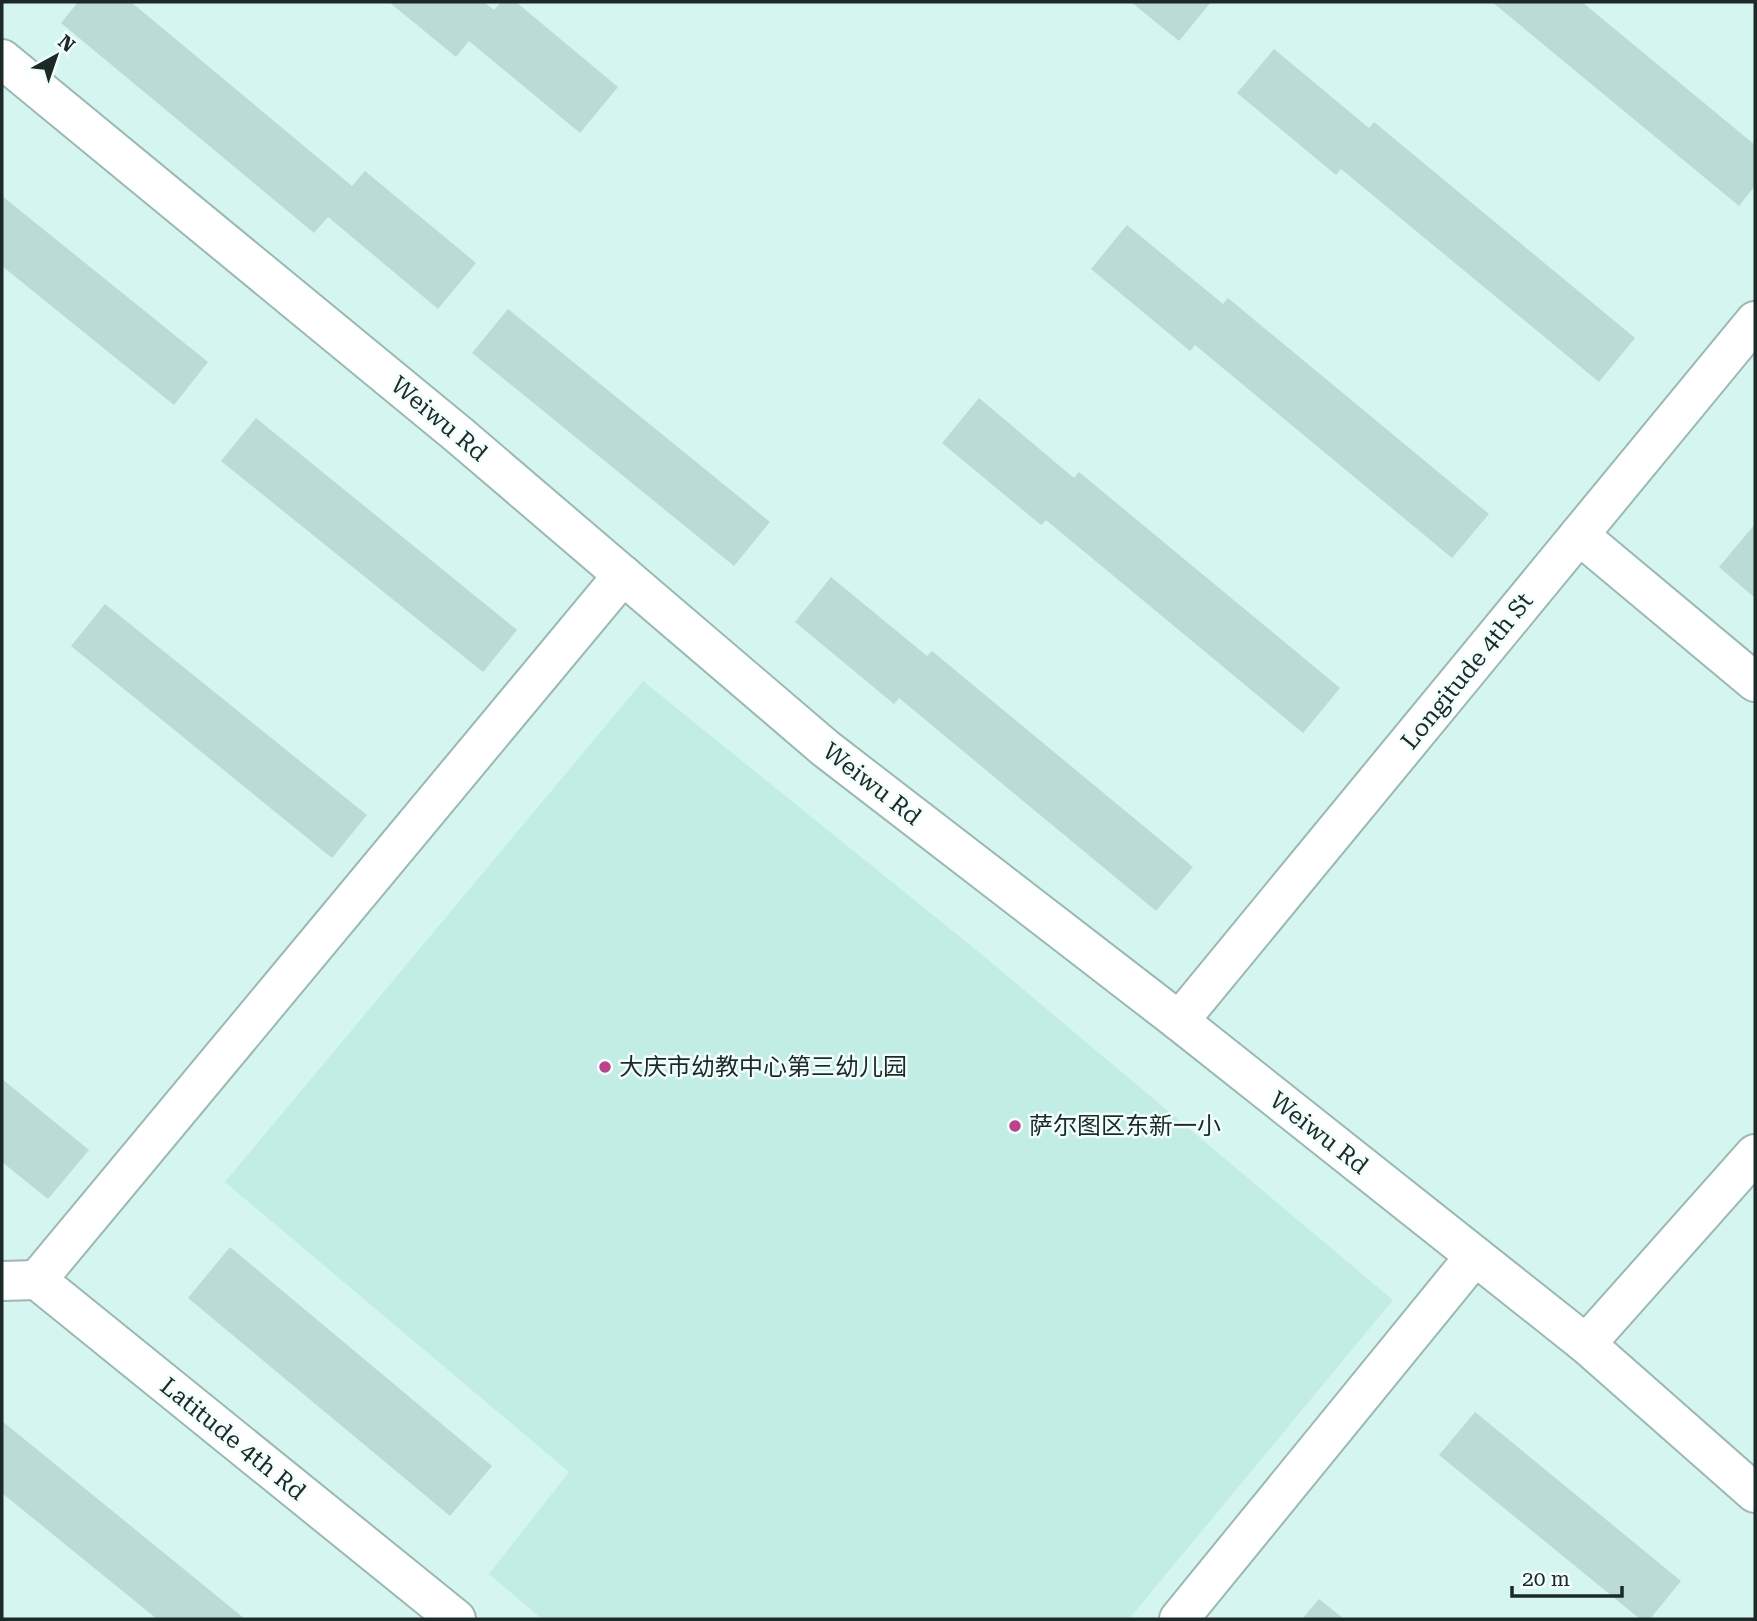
<svg xmlns="http://www.w3.org/2000/svg" width="1757" height="1621" font-family="'Roboto Serif','Noto Sans SC',serif">
<style>
.built{fill:#c1ede5}
.building{fill:#bbdcd6}
.lines{fill:none;stroke-linecap:round;stroke-linejoin:round}
.minor-casing{stroke:#99b9b3;stroke-width:42}
.minor{stroke:#fff;stroke-width:38}
.poi-dot{fill:#bf408c;stroke:#f1fffc;stroke-width:2.5}
.labels{text-anchor:middle;stroke-width:5;stroke-linejoin:round;paint-order:stroke}
.street-label{font-size:24px;fill:#1d2927;stroke:#f1fffc}
.poi-label{font-size:24px;fill:#1d2927;stroke:#f1fffc;text-anchor:start}
</style>
<rect width="100%" height="100%" fill="#d5f6f0"/>
<path class="built" d="M643 681 980 953 1393 1300 1129 1619H542L489 1574 569 1472 225 1182Z"/>
<g class="building">
<path d="M78 2H131L352 186 365 171 476 263 438 309 328 217 314 233 61 23Z"/>
<path d="M389 2H484L494 10 501 2H516L618 87 580 133 469 41 456 57Z"/>
<path d="M1131 2H1211L1179 41Z"/>
<path d="M1492 2H1582L1755 145V186L1739 206Z"/>
<path d="M1274 49 1369 128 1374 122 1635 338 1599 382 1341 169 1336 175 1237 93Z"/>
<path d="M2 196 208 362 174 405 2 266Z"/>
<path d="M1127 225 1223 304 1228 298 1489 514 1452 558 1195 345 1190 351 1091 269Z"/>
<path d="M508 309 770 522 734 566 472 353Z"/>
<path d="M979 398 1074 478 1079 472 1340 688 1303 733 1046 520 1041 525 942 443Z"/>
<path d="M256 418 517 630 483 672 221 461Z"/>
<path d="M1755 524V598L1719 567Z"/>
<path d="M831 577 927 656 932 651 1193 867 1156 911 899 698 894 704 795 622Z"/>
<path d="M105 604 367 815 332 858 71 646Z"/>
<path d="M2 1079 89 1150 48 1199 2 1162Z"/>
<path d="M230 1247 492 1466 450 1516 188 1298Z"/>
<path d="M1475 1412 1681 1581 1650 1619H1640L1439 1455Z"/>
<path d="M2 1421 245 1619H157L2 1493Z"/>
<path d="M1319 1599 1344 1619H1302Z"/>
</g>
<g class="lines">
<defs>
<g id="minor">
<path d="M2 59 459 435 825 748 1179 1021 1586 1344 1755 1493"/>
<path d="M1579 535 1755 682"/>
<path d="M1179 1021 1755 321"/>
<path d="M37 1280 623 575"/>
<path d="M2 1281 37 1280 456 1619"/>
<path d="M1586 1344 1755 1154"/>
<path d="M1179 1619 1475 1256"/>
</g>
</defs>
<use href="#minor" class="minor-casing"/>
<use href="#minor" class="minor"/>
</g>
<g class="poi-dot">
<circle cx="605" cy="1067" r="7"/>
<circle cx="1015" cy="1126" r="7"/>
</g>
<g class="labels">
<g class="street-label">
<text transform="translate(439 419) rotate(40)" y="8">Weiwu Rd</text>
<text transform="translate(1467 671) rotate(-51)" y="8">Longitude 4th St</text>
<text transform="translate(872 784) rotate(38)" y="8">Weiwu Rd</text>
<text transform="translate(1319 1133) rotate(38)" y="8">Weiwu Rd</text>
<text transform="translate(233 1439) rotate(39)" y="8">Latitude 4th Rd</text>
</g>
<g class="poi-label">
<text x="619" y="1075">大庆市幼教中心第三幼儿园</text>
<text x="1029" y="1134">萨尔图区东新一小</text>
</g>
</g>
<rect width="1757" height="1621" fill="none" stroke="#1d2927" stroke-width="7"/>
<g transform="translate(56 56) rotate(40)" stroke="#f1fffc" stroke-width="5" paint-order="stroke">
<path d="M0-5L12 26L0 18L-12 26Z" fill="#1d2927"/>
<text y="-10" font-size="19" font-weight="bold" text-anchor="middle" fill="#1d2927">N</text>
</g>
<path d="M1512 1586v10h110v-10" fill="none" stroke="#1d2927" stroke-width="3.5"/>
<text x="1522" y="1586" font-size="21" fill="#1d2927" stroke="#f1fffc" stroke-width="5" paint-order="stroke">20 m</text>
</svg>
